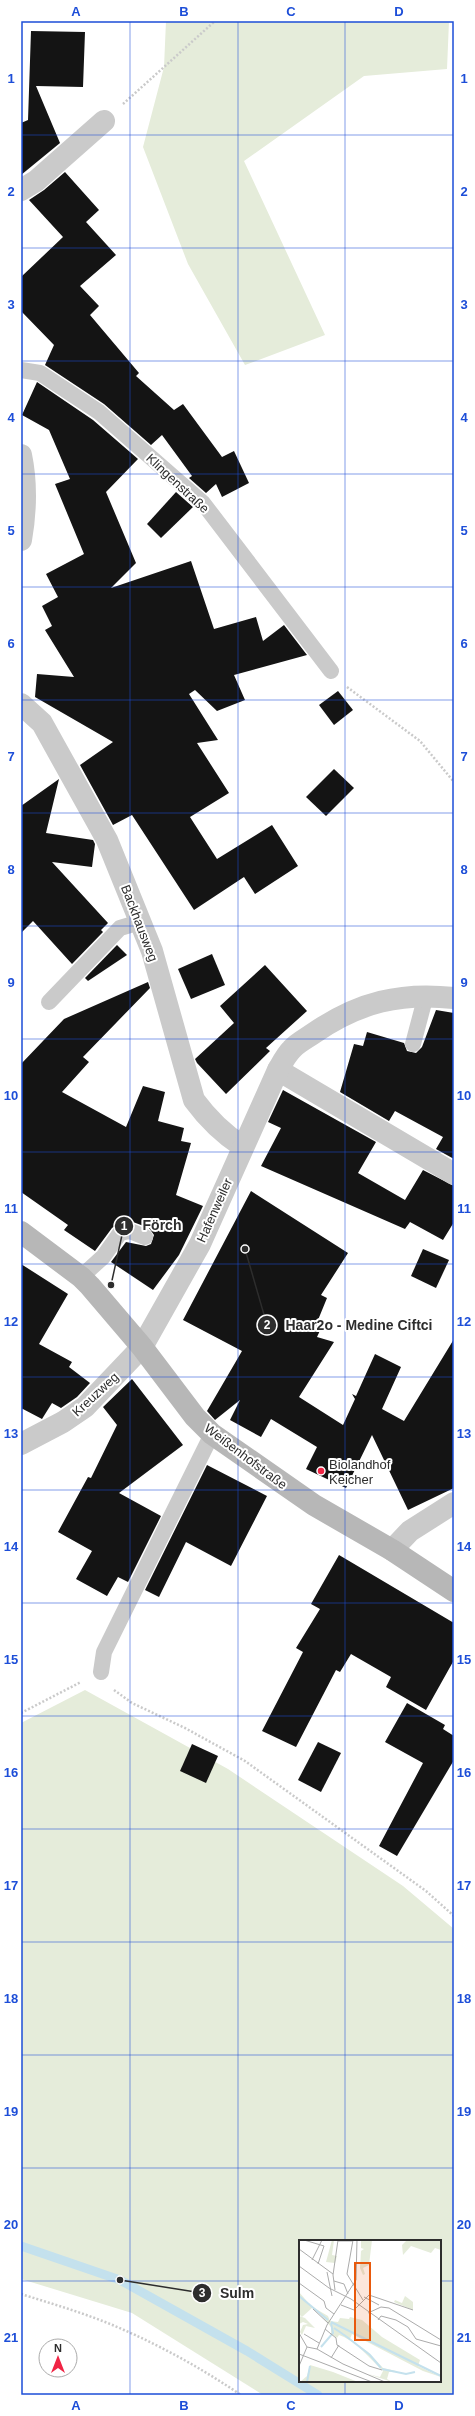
<svg xmlns="http://www.w3.org/2000/svg" width="475" height="2416" font-family="Helvetica,sans-serif">
<style>
.green{fill:#e5ecda;fill-rule:evenodd}
.lines{fill:none;stroke-linecap:round;stroke-linejoin:round}
.stream{stroke:#c4e1ed;stroke-width:9}
.building{fill:#141414}
.path{stroke:#cacaca;stroke-width:2.5;stroke-dasharray:2 2;stroke-linecap:butt}
.lane{stroke:#cacaca;stroke-width:16}
.street{stroke:#cacaca;stroke-width:22}
.secondary{stroke:#b7b7b7;stroke-width:22}
.grid{fill:none;stroke:#1d4ed8;stroke-width:1;stroke-opacity:0.55}
.poi-dot{fill:#f02444;stroke:#fff;stroke-width:1.5}
.labels{text-anchor:middle;stroke-width:4;stroke-linejoin:round;paint-order:stroke}
.street-label{font-size:13px;fill:#2d2d2d;stroke:#fff}
.poi-label{font-size:13px;fill:#2d2d2d;stroke:#fff;text-anchor:start}
.inset-river{fill:none;stroke:#c4e1ed;stroke-width:2}
.inset-road{fill:none;stroke:#ababab;stroke-width:1}
.view{fill:#e8590c;fill-opacity:0.15;stroke:#e8590c;stroke-width:2}
.inset-edge{fill:none;stroke:#2d2d2d;stroke-width:2}
.leader{fill:none;stroke:#2d2d2d;stroke-width:1.5}
.callout-dot{fill:#2d2d2d;stroke:#fff;stroke-width:1.5}
.mark-label{font-size:12px;text-anchor:middle;font-weight:bold;fill:#fff}
.callout-label{font-size:14px;text-anchor:middle;font-weight:bold;fill:#2d2d2d;stroke:#fff;stroke-width:4;stroke-linejoin:round;paint-order:stroke}
.neatline{fill:none;stroke:#1d4ed8;stroke-width:1.5}
.grid-label{font-size:13px;text-anchor:middle;font-weight:bold;fill:#1d4ed8}
</style>
<rect width="100%" height="100%" fill="#fff"/>
<g class="green">
<path d="M166 21H449L447 69 364 76 244 161 325 335 245 365 188 264 143 147 164 67Z"/>
<path d="M85 1690 228 1769 403 1886 454 1929V2395H263L132 2313 21 2279V1723ZM300 2241H440V2381H300Z"/>
</g>
<g class="lines">
<path class="stream" d="M21 2246 120 2280 247 2351 318 2395"/>
</g>
<g class="building">
<path d="M31 31 85 32 83 87 36 86 60 143 21 175V123L28 120Z"/>
<path d="M65 172 99 210 86 222 116 255 80 286 99 306 90 315 139 373 136 376 174 410 183 404 222 457 234 451 249 483 222 497 216 484 206 493 189 478 192 476 162 435 151 445 104 404 45 365 54 345 21 311V277L63 237 29 200 44 190Z"/>
<path d="M37 382 93 420 138 459 106 492 136 563 111 588 191 561 214 629 256 617 263 641 284 625 307 655 234 675 245 700 217 711 195 690 189 694 218 740 197 743 229 793 190 817 217 859 272 825 298 866 255 894 244 877 194 910 132 815 113 825 80 765 113 742 35 697 37 674 74 677 45 630 52 626 42 606 58 597 46 574 84 554 55 484 70 479 49 430 22 415Z"/>
<path d="M176 492 193 507 161 538 147 524Z"/>
<path d="M338 691 353 710 334 725 319 705Z"/>
<path d="M334 769 354 788 326 816 306 797Z"/>
<path d="M59 779 46 833 93 840 95 844 92 867 52 862 108 923 101 930 103 932 72 964 33 921 21 933V806Z"/>
<path d="M117 945 127 955 88 981 85 978Z"/>
<path d="M212 954 225 985 191 999 178 969Z"/>
<path d="M265 965 307 1011 266 1048 270 1051 226 1094 197 1063 195 1059 234 1023 220 1006Z"/>
<path d="M148 982 150 988 83 1057 89 1062 62 1092 126 1127 143 1086 165 1092 158 1121 184 1128 181 1141 191 1143 176 1195 203 1206 179 1255 153 1290 111 1262 126 1242 146 1246 151 1244 154 1235 149 1228 133 1222 118 1224 112 1228 95 1251 64 1230 68 1225 21 1192V1064L64 1019Z"/>
<path d="M436 1010 454 1013V1159L436 1149 443 1137 395 1111 389 1121 340 1092 354 1044 363 1046 367 1032 404 1043 407 1051 416 1053 422 1047Z"/>
<path d="M283 1090 376 1142 358 1173 405 1200 423 1170 454 1186V1222L443 1240 410 1222 405 1229 261 1166 281 1128 268 1122Z"/>
<path d="M251 1191 348 1253 321 1295 327 1298 318 1320 324 1322 317 1337 334 1342 299 1397 343 1425 355 1399 352 1394 356 1396 375 1354 401 1367 382 1409 404 1421 454 1339V1488L408 1510 372 1435 346 1488 306 1469 317 1447 271 1419 261 1437 230 1420 240 1400 215 1420 207 1411 242 1351 183 1320Z"/>
<path d="M423 1249 449 1260 436 1288 411 1276Z"/>
<path d="M21 1264 68 1294 39 1344 72 1362 69 1367 90 1383 77 1397 61 1408 52 1403 42 1419 21 1408Z"/>
<path d="M132 1379 183 1445 119 1493 161 1516 128 1582 118 1577 107 1596 76 1579 92 1551 58 1532 88 1477 91 1478 117 1425 103 1407Z"/>
<path d="M207 1465 267 1496 231 1566 186 1542 159 1597 145 1590Z"/>
<path d="M339 1555 454 1623V1660L426 1710 386 1687 391 1677 351 1654 340 1672 336 1670 296 1747 262 1731 303 1652 296 1648 320 1609 311 1604Z"/>
<path d="M407 1703 445 1725 443 1729 454 1736V1760L397 1856 379 1846 423 1763 385 1742Z"/>
<path d="M318 1742 341 1753 321 1792 298 1780Z"/>
<path d="M192 1744 218 1756 206 1783 180 1771Z"/>
</g>
<g class="lines">
<g class="path">
<path d="M123 104 215 21"/>
<path d="M347 687 420 741 454 782"/>
<path d="M114 1690 132 1703 185 1728 245 1761 426 1891 454 1916"/>
<path d="M21 1713 81 1682"/>
<path d="M21 2294C56 2305 91 2315 124 2330 165 2348 204 2370 241 2395"/>
</g>
<g class="lane">
<path d="M21 370 40 373 99 412 203 503 331 671"/>
<path d="M49 1002 120 928 140 922"/>
<path d="M413 1044 426 995"/>
<path d="M81 1277 103 1257 120 1233 130 1231 145 1237"/>
<path d="M101 1672 104 1652 212 1434"/>
</g>
<g class="street">
<path d="M21 190 36 181 104 121"/>
<path d="M21 455C27 484 26 511 21 540"/>
<path d="M21 704 42 723 107 840 152 951 194 1100C208 1119 222 1133 242 1146"/>
<path d="M278 1070 454 1174"/>
<path d="M21 1444 63 1422 85 1407 142 1347 200 1244 278 1070C282 1063 286 1055 292 1049 297 1043 307 1038 314 1033 359 1002 401 992 454 998"/>
<path d="M392 1550 410 1531 454 1503"/>
</g>
<path class="secondary" d="M21 1232 81 1277 90 1286 142 1347 195 1417 212 1434 314 1505 392 1550 454 1591"/>
</g>
<path class="grid" d="M130 21V2395M238 21V2395M345 21V2241M21 135H454M21 248H454M21 361H454M21 474H454M21 587H454M21 700H454M21 813H454M21 926H454M21 1039H454M21 1152H454M21 1264H454M21 1377H454M21 1490H454M21 1603H454M21 1716H454M21 1829H454M21 1942H454M21 2055H454M21 2168H454M21 2281H300M440 2281H454M345 2381V2395"/>
<circle class="poi-dot" cx="321" cy="1471" r="4"/>
<g class="labels">
<g class="street-label">
<text transform="translate(178 483) rotate(43)" y="5">Klingenstraße</text>
<text transform="translate(140 923) rotate(69)" y="5">Backhausweg</text>
<text transform="translate(214 1210) rotate(-66)" y="5">Hafenweiler</text>
<text transform="translate(95 1394) rotate(-43)" y="5">Kreuzweg</text>
<text transform="translate(246 1456) rotate(37)" y="5">Weißenhofstraße</text>
</g>
<g class="poi-label">
<text x="329" y="1469">Biolandhof<tspan x="329" dy="15">Keicher</tspan></text>
</g>
</g>
<g transform="translate(299 2240)">
<rect width="142" height="142" fill="#fff"/>
<path d="M33 0H35L33 15 38 16 36 23 27 22ZM62 0H73L70 25 64 28 66 34 64 35 61 28 62 11 65 9 62 8ZM108 0H142V10L136 8 132 13 112 6 104 15 103 5ZM0 52 12 66 29 76 31 81 39 82 41 78 50 79 51 77 63 80 83 97 121 120 119 126 142 137 124 131 53 94 51 99 69 112 84 128 97 131 90 132 88 139 93 142 69 134 81 137 84 131 57 104 45 97 40 95 38 98 32 94V87L17 70 13 68 3 77 0 74ZM106 56 114 62V70L95 62 96 60 103 63ZM0 76 6 78 16 88 7 86 3 95 1 92 4 85 9 84 4 82 0 84ZM11 125 34 132 59 142H1L8 136Z" fill="#e5ecda"/>
<path class="inset-river" d="M0 56 29 80M32 82 142 136M35 88 48 97M48 97 71 115 82 128M22 107 34 93 32 83M83 129 107 134 116 132M8 142 11 126"/>
<path class="inset-road" d="M5 0 25 6M54 0 48 34 64 60M39 1H54M0 9 34 34M13 20 23 0M19 24 25 6M0 26 30 48 52 59 142 123M28 32 33 56M35 41 45 44 49 54M0 43 25 61 27 68 35 74M36 50 34 35 39 0M65 57 80 65M42 65 55 70 70 55 114 70M14 69 29 83M69 73 82 67 90 68 142 100M79 80 82 76 97 80 109 87 117 99 142 106M26 89 37 98 38 105 70 126 83 130M0 93 8 107 0 126M5 94 20 103M8 107 18 109 44 124 86 142M18 109 28 85 57 40 58 0M0 114 73 142M32 118 40 105"/>
<path class="view" d="M56 23H71V100H56Z"/>
<rect width="142" height="142" class="inset-edge"/>
</g>
<path class="leader" d="M111 1285L124 1226M245 1249L267 1325M120 2280L202 2293"/>
<g class="callout-dot">
<circle cx="111" cy="1285" r="4"/>
<circle cx="245" cy="1249" r="4"/>
<circle cx="120" cy="2280" r="4"/>
<circle cx="124" cy="1226" r="10"/>
<circle cx="267" cy="1325" r="10"/>
<circle cx="202" cy="2293" r="10"/>
</g>
<g class="mark-label">
<text x="124" y="1230">1</text>
<text x="267" y="1329">2</text>
<text x="202" y="2297">3</text>
</g>
<g class="callout-label">
<text x="162" y="1230">Förch</text>
<text x="359" y="1330">Haar2o - Medine Ciftci</text>
<text x="237" y="2298">Sulm</text>
</g>
<rect width="475" height="2416" fill="none" stroke="#ffffff" stroke-width="44"/>
<g transform="translate(58 2358)"><circle r="19" fill="#ffffff" stroke="#ababab"/>
<path d="M0-3L7 15L0 10L-7 15Z" fill="#f02444"/>
<text y="-6" font-size="11" font-weight="bold" text-anchor="middle" fill="#2d2d2d">N</text>
</g>
<rect x="22" y="22" width="431" height="2372" class="neatline"/>
<g class="grid-label">
<text x="76" y="16">A</text>
<text x="184" y="16">B</text>
<text x="291" y="16">C</text>
<text x="399" y="16">D</text>
<text x="11" y="83">1</text>
<text x="464" y="83">1</text>
<text x="11" y="196">2</text>
<text x="464" y="196">2</text>
<text x="11" y="309">3</text>
<text x="464" y="309">3</text>
<text x="11" y="422">4</text>
<text x="464" y="422">4</text>
<text x="11" y="535">5</text>
<text x="464" y="535">5</text>
<text x="11" y="648">6</text>
<text x="464" y="648">6</text>
<text x="11" y="761">7</text>
<text x="464" y="761">7</text>
<text x="11" y="874">8</text>
<text x="464" y="874">8</text>
<text x="11" y="987">9</text>
<text x="464" y="987">9</text>
<text x="11" y="1100">10</text>
<text x="464" y="1100">10</text>
<text x="11" y="1213">11</text>
<text x="464" y="1213">11</text>
<text x="11" y="1326">12</text>
<text x="464" y="1326">12</text>
<text x="11" y="1438">13</text>
<text x="464" y="1438">13</text>
<text x="11" y="1551">14</text>
<text x="464" y="1551">14</text>
<text x="11" y="1664">15</text>
<text x="464" y="1664">15</text>
<text x="11" y="1777">16</text>
<text x="464" y="1777">16</text>
<text x="11" y="1890">17</text>
<text x="464" y="1890">17</text>
<text x="11" y="2003">18</text>
<text x="464" y="2003">18</text>
<text x="11" y="2116">19</text>
<text x="464" y="2116">19</text>
<text x="11" y="2229">20</text>
<text x="464" y="2229">20</text>
<text x="11" y="2342">21</text>
<text x="464" y="2342">21</text>
<text x="76" y="2410">A</text>
<text x="184" y="2410">B</text>
<text x="291" y="2410">C</text>
<text x="399" y="2410">D</text>
</g>
</svg>
